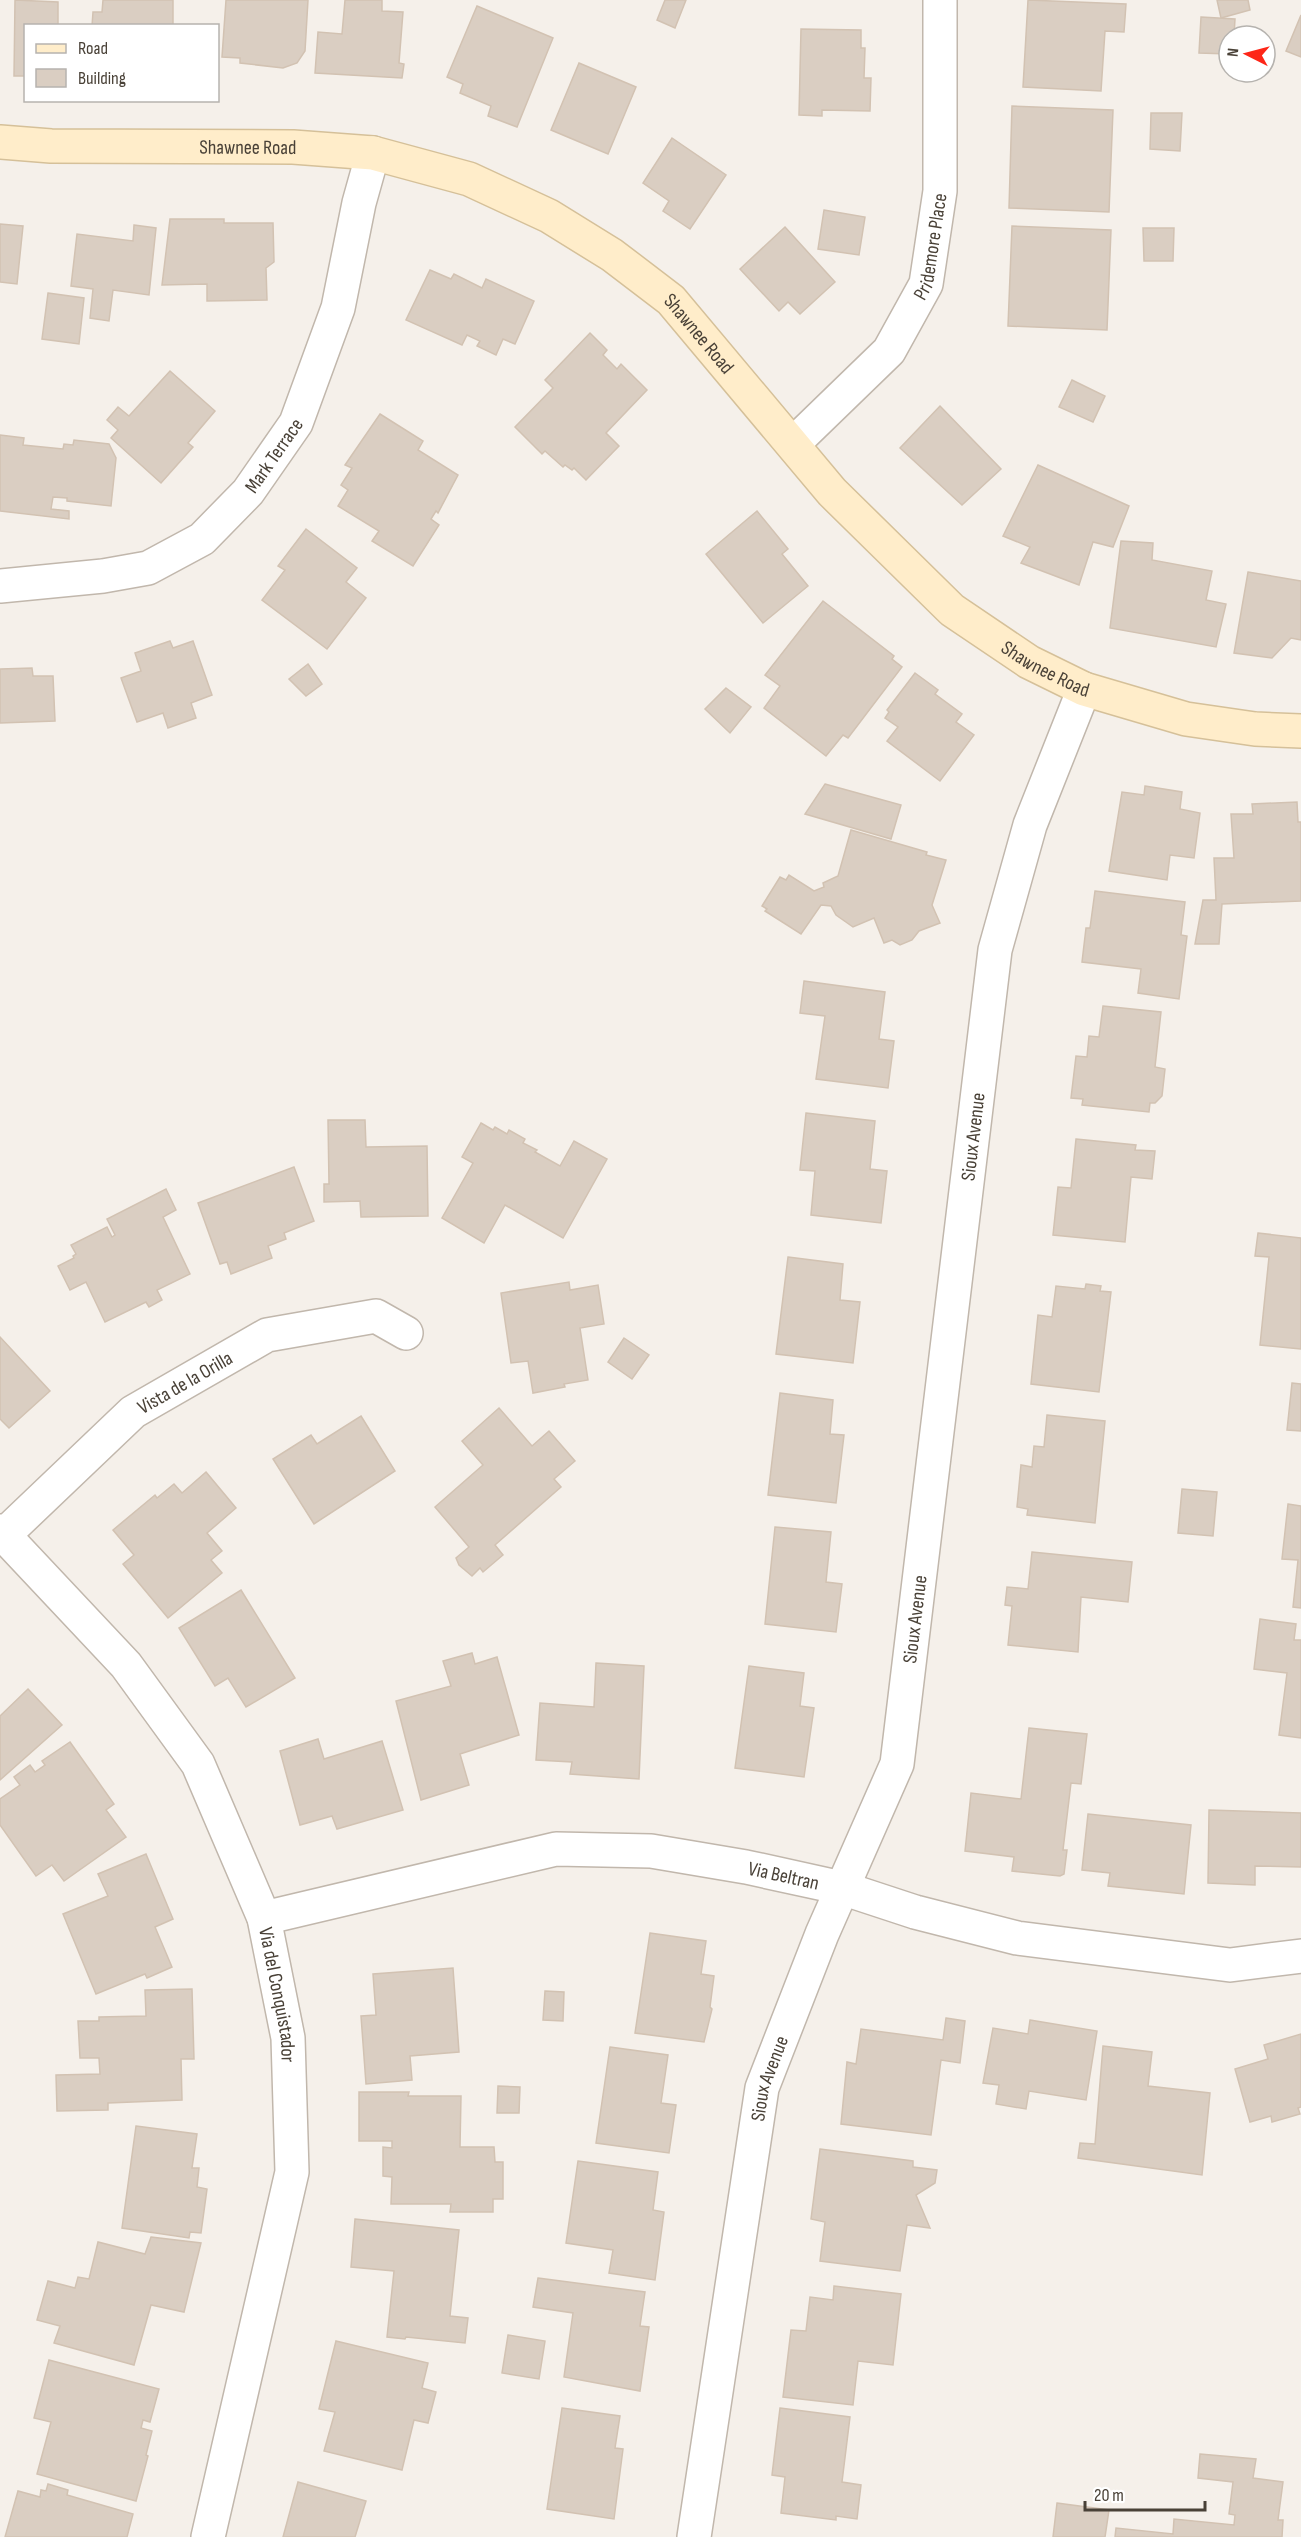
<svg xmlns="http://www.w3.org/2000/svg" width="1301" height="2537" font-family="'Sofia Sans Condensed',sans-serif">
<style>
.building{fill:#dacec2;stroke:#d2c2b2;stroke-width:1.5}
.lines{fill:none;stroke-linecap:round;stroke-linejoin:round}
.street-casing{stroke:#c1b7ac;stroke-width:36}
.secondary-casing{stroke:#d5c099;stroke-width:36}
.street{stroke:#fff;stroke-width:33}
.secondary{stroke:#ffedca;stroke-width:33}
.labels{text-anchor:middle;stroke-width:4.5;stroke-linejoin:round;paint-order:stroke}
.street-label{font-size:20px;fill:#494137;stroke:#fff}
</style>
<rect width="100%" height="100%" fill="#f5f0ea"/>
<g class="building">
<path d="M15 0 58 2V26H26V76H14Z"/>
<path d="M103 0H173V26H92L93 12H102Z"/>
<path d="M226 0H308L305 51 297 63 283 68 240 63V58L222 57Z"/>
<path d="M345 0H382V11L403 12 399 63 404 64 402 78 315 73 318 32 342 34Z"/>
<path d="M665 0H686L675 28 657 20Z"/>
<path d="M1028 0 1126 4 1124 32 1105 31 1101 91 1023 87Z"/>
<path d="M1217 0H1248L1250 10 1221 18Z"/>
<path d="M477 6 553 38 517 127 488 116 491 106 460 93 463 84 447 77Z"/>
<path d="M1301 15V57L1286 51Z"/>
<path d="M1201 17 1235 19 1234 36H1229V54L1199 53Z"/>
<path d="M801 29 861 30V48H865L864 78H871L870 111 822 110V116L799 115Z"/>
<path d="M579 63 636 87 608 154 551 130Z"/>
<path d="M1012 106 1113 110 1109 212 1009 208Z"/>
<path d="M1151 113H1182L1180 151 1150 149Z"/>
<path d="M672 138 726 175 690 229 663 211 669 201 643 183Z"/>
<path d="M824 210 865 217 859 255 818 249Z"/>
<path d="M170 219H224V223H273L274 262 266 268 267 300 207 301V284L162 285Z"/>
<path d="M0 224 23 226 17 284 0 282Z"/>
<path d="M134 225 156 228 149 295 113 290 109 321 90 318 93 289 71 286 77 234 133 241Z"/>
<path d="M1012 226 1111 230 1107 330 1008 326Z"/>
<path d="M785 227 835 282 800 314 788 302 779 311 740 269Z"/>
<path d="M1143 228H1174L1173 261H1144Z"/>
<path d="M430 270 451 279 454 274 482 288 486 279 534 301 515 344 503 339 496 355 477 346 480 341 467 335 462 345 406 320Z"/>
<path d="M48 293 84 298 79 344 42 339Z"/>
<path d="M590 333 607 350 603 355 617 369 621 364 647 390 606 433 619 446 586 480 574 468 572 470 565 465 563 467 545 451 542 454 515 427 553 388 545 380Z"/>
<path d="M170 371 215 411 188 443 193 447 161 483 111 438 118 430 107 420 118 407 129 416Z"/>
<path d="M1072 380 1105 396 1093 422 1059 407Z"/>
<path d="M940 406 1001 469 962 505 900 448Z"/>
<path d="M380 414 423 441 418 450 458 475 438 513 436 511 431 519 439 525 413 566 372 541 379 531 338 506 348 490 341 485 352 468 345 465Z"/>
<path d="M0 435 24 438 23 445 63 449 64 444 73 445 74 440 109 444 116 458 111 506 67 501V498L53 497 51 509 69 511V519L0 511Z"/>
<path d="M1038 465 1129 506 1113 547 1093 542 1079 585 1021 563 1030 547 1003 536Z"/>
<path d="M757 511 788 549 782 554 808 586 763 623 706 554Z"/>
<path d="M306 529 357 568 346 582 366 598 327 649 262 600 285 570 278 566Z"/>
<path d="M1121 541 1153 543 1152 560 1212 571 1206 600 1226 604 1216 647 1110 628Z"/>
<path d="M1248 572 1301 581V640L1291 638 1272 658 1234 653Z"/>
<path d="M823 601 894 656 892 659 902 667 848 738 843 735 826 756 764 708 780 686 765 675Z"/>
<path d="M170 641 173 648 193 641 212 695 191 703 196 718 168 728 163 713 137 722 121 678 141 671 135 653Z"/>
<path d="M308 664 322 684 306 696 289 679Z"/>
<path d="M32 668 33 676H53L55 721 0 723V669Z"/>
<path d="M915 673 938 690 935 694 962 714 956 722 974 735 940 781 887 741 898 727 885 718 889 712 887 710Z"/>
<path d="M726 688 751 707 730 733 705 709Z"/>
<path d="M825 784 901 805 891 839 805 814Z"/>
<path d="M1145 786 1182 792 1180 809 1200 813 1194 858 1170 855 1167 880 1109 871 1122 792 1144 795Z"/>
<path d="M1297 802 1298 822H1301V901L1222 904 1219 944H1195L1203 900H1216L1214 858H1234L1231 814H1253L1252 804Z"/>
<path d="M851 830 927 852 926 855 946 860 932 905 940 923 919 931 912 940 900 945 892 940 884 943 874 918 853 927 836 915 831 906 821 905 801 934 765 911 767 909 762 906 780 877 786 880 789 875 814 891 824 887 823 883 838 876Z"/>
<path d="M1095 891 1185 902 1181 935 1187 936 1179 999 1138 993 1141 969 1082 962 1086 928H1090Z"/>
<path d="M804 981 885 992 879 1039 894 1041 888 1088 816 1079 825 1016 800 1013Z"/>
<path d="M1103 1006 1161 1012 1155 1067 1165 1069 1162 1096 1155 1103H1150L1149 1112 1082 1105 1083 1099 1071 1098 1076 1056 1087 1057 1089 1036 1099 1037Z"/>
<path d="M806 1113 875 1121 870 1169 887 1171 881 1223 811 1215 815 1171 800 1170Z"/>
<path d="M328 1120H365L366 1147 427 1146 428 1216 361 1217 360 1201 324 1202V1184H329Z"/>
<path d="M481 1123 493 1130 495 1127 507 1134 509 1130 525 1139 523 1143 537 1150 535 1152 560 1166 574 1141 607 1159 563 1238 505 1205 484 1243 442 1218 473 1163 462 1157Z"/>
<path d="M1076 1139 1136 1145 1135 1150 1155 1151 1152 1179 1131 1177 1125 1242 1053 1235 1058 1187 1071 1188Z"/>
<path d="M294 1167 314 1221 284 1233 286 1239 268 1246 272 1258 231 1274 227 1262 220 1264 198 1203Z"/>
<path d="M166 1189 176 1210 163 1217 190 1274 157 1290 162 1300 149 1307 146 1302 105 1322 86 1282 70 1290 58 1266 74 1258 73 1256 76 1254 71 1245 107 1227 112 1237 115 1235 107 1219Z"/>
<path d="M1258 1233 1301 1238V1349L1260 1345 1269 1257 1255 1256Z"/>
<path d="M788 1257 843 1264 840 1300 860 1302 853 1363 776 1354Z"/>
<path d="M569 1282 570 1290 598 1285 604 1324 580 1328 588 1380 564 1384 565 1387 533 1393 528 1361 511 1363 501 1293Z"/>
<path d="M1086 1284 1101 1286 1100 1291 1111 1292 1099 1392 1031 1384 1038 1315 1052 1317 1056 1286 1085 1289Z"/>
<path d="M0 1337 50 1391 9 1428 0 1419Z"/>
<path d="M624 1338 649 1355 632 1379 608 1362Z"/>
<path d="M1292 1383 1301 1384V1431L1287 1430Z"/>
<path d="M780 1393 833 1400 830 1434 844 1435 836 1503 768 1495Z"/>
<path d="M499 1408 532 1446 549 1431 575 1461 554 1479 561 1487 495 1545 503 1555 483 1572 480 1568 472 1576 459 1565 456 1558 469 1547 435 1507 483 1465 462 1441Z"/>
<path d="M1047 1415 1105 1421 1095 1523 1027 1515 1028 1509 1017 1507 1021 1465 1032 1467 1034 1446 1044 1447Z"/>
<path d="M361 1416 395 1471 314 1524 273 1459 311 1435 317 1444Z"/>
<path d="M206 1472 236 1508 207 1533 222 1551 211 1560 222 1573 168 1618 123 1564 134 1555 113 1530 155 1495 157 1498 174 1484 182 1493Z"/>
<path d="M1182 1489 1217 1492 1213 1536 1178 1533Z"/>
<path d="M1288 1504 1301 1506V1608L1293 1607 1298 1560 1282 1559Z"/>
<path d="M775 1527 831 1532 826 1582 842 1584 836 1632 765 1624Z"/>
<path d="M1032 1552 1132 1562 1128 1602 1081 1597 1078 1652 1008 1645 1012 1606 1005 1605 1007 1587 1028 1589Z"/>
<path d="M241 1590 295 1678 246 1707 228 1678 215 1686 179 1628Z"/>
<path d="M1260 1619 1296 1624 1294 1640H1301V1738L1279 1735 1287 1673 1254 1669Z"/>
<path d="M472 1653 475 1664 497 1657 519 1735 460 1754 469 1785 421 1800 396 1701 451 1686 443 1661Z"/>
<path d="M596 1663 644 1666 639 1779 570 1774 572 1762 536 1760 540 1703 594 1707Z"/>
<path d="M749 1666 804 1673 800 1706 814 1708 804 1777 735 1768Z"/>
<path d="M28 1689 62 1725 0 1780V1716Z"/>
<path d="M1029 1728 1087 1734 1081 1784 1071 1783 1063 1850H1067L1064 1874 1060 1876 1012 1871 1014 1857 965 1851 971 1793 1021 1799Z"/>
<path d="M318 1739 324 1759 382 1741 403 1810 337 1829 332 1816 300 1825 280 1751Z"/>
<path d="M70 1742 114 1804 106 1810 126 1837 64 1881 52 1865 36 1876 0 1825V1799L20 1785 14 1777 30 1765 35 1772 45 1765 42 1761Z"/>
<path d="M1209 1810 1301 1813V1867L1255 1866V1885L1208 1883Z"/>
<path d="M1088 1814 1191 1825 1184 1894 1108 1886 1110 1873 1082 1870Z"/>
<path d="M146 1854 173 1919 155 1927 172 1967 147 1978 145 1974 96 1994 63 1914 108 1896 98 1874Z"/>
<path d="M650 1933 706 1941 701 1974 714 1976 710 2007 712 2009 704 2042 635 2033Z"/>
<path d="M453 1968 459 2052 410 2056 412 2080 366 2084 361 2016 376 2015 373 1974Z"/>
<path d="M192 1989 194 2059H181L182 2100 108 2103V2110L57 2111 56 2075 100 2074 99 2058H80L78 2021H99V2017L146 2016 145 1990Z"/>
<path d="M545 1991 564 1992 563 2021 543 2020Z"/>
<path d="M946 2018 965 2021 960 2063 941 2060 931 2135 841 2124 847 2062 856 2064 861 2029 943 2040Z"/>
<path d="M1030 2020 1097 2031 1086 2100 1029 2091 1026 2109 996 2104 999 2085 983 2083 993 2028 1028 2034Z"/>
<path d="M1301 2034V2107L1298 2108 1300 2114 1272 2122 1271 2116 1250 2122 1235 2069 1268 2059 1264 2045Z"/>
<path d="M1103 2046 1152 2052 1148 2086 1210 2093 1202 2175 1078 2158 1080 2143 1095 2144Z"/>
<path d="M610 2047 668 2055 661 2103 676 2105 669 2153 596 2143Z"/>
<path d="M498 2086 520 2087 519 2113H497Z"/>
<path d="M359 2092H409L408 2096H461L460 2147H494L495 2162H503V2199H493V2212H450L451 2204H391L392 2177 383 2176V2147L392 2148V2141H359Z"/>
<path d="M136 2126 197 2134 192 2168H199L197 2187 207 2189 201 2233 190 2232 189 2238 122 2228Z"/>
<path d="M820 2149 913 2161V2167L937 2170 935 2183 916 2195 930 2228 907 2225 900 2271 820 2261 825 2222 811 2219Z"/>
<path d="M578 2161 658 2172 653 2210 664 2212 655 2280 609 2273 613 2250 566 2243Z"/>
<path d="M355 2219 459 2230 450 2316 468 2318 465 2343 406 2337 405 2339 387 2337 394 2271 351 2267Z"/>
<path d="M151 2237 201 2243 184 2312 151 2305 134 2365 54 2343 60 2326 37 2320 48 2281 75 2288 78 2277 89 2279 98 2242 145 2254Z"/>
<path d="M538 2278 645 2292 640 2326 649 2327 640 2391 564 2377 573 2313 533 2307Z"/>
<path d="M834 2286 901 2294 893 2365 858 2361 853 2405 783 2397 791 2330 806 2331 810 2297 833 2300Z"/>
<path d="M508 2335 545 2341 539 2379 502 2373Z"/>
<path d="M336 2341 428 2363 422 2388 436 2392 428 2423 414 2420 402 2470 324 2451 335 2412 319 2409Z"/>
<path d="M49 2360 159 2389 150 2422 143 2420 141 2428 152 2431 146 2455 148 2456 136 2501 37 2474 51 2422 34 2418Z"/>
<path d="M562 2408 620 2416 615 2448 623 2449 614 2519 547 2509Z"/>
<path d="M780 2408 850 2417 842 2482 861 2485 857 2519 836 2516V2520L781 2513 785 2477 772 2475Z"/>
<path d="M1200 2454 1256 2459 1253 2478 1283 2482 1278 2520H1283L1282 2537H1115L1116 2528 1173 2534 1174 2519 1234 2525 1235 2515 1229 2514 1233 2482 1198 2478Z"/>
<path d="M298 2482 366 2501 355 2537H283Z"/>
<path d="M48 2484 68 2490 67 2495 133 2514 127 2537H5L18 2491 40 2497 41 2490 46 2491Z"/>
<path d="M1057 2503 1109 2510 1105 2537H1053Z"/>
</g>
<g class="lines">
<defs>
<g id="street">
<path id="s1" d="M793 444 889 351 926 284 940 191V0"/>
<path id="s2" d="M0 586 103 576 148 568 202 539 248 492 296 423 338 308 359 203 373 153"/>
<path id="s3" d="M0 1531 126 1665 198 1764 264 1918 288 2038 292 2172 208 2537"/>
<path id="s4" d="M4 1535 133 1412 267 1335 376 1316 406 1333"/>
<path id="s5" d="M264 1918 556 1849 651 1851 746 1867 842 1888 915 1912 1017 1938 1230 1965 1301 1956"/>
<path id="s6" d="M694 2537 762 2088 822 1934 897 1764 995 950 1030 825 1084 689"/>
</g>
<g id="secondary">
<path id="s7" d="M0 142 51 146 293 147 373 153 469 179 549 216 612 255 671 300 832 492 952 610 1029 662 1084 689 1186 719 1255 729 1301 731"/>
</g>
</defs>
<use href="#street" class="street-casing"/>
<use href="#secondary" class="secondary-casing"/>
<use href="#street" class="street"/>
<use href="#secondary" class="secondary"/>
</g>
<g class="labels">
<g class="street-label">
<text dy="7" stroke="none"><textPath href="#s7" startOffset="248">Shawnee Road</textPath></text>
<text dy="7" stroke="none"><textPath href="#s1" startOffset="248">Pridemore Place</textPath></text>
<text dy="7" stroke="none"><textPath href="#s7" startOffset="753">Shawnee Road</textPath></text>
<text dy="7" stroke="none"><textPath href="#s2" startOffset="321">Mark Terrace</textPath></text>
<text dy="7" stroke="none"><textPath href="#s7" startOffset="1239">Shawnee Road</textPath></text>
<text dy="7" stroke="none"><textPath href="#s6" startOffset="1437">Sioux Avenue</textPath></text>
<text dy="7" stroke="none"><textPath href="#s4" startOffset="238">Vista de la Orilla</textPath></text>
<text dy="7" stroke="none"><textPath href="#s6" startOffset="951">Sioux Avenue</textPath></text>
<text dy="7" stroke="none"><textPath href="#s5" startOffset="530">Via Beltran</textPath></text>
<text dy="7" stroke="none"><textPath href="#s3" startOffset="552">Via del Conquistador</textPath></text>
<text dy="7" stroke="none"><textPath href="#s6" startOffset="465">Sioux Avenue</textPath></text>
</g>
</g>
<rect x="24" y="24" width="195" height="78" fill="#ffffff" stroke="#b6b3af" stroke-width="1.5"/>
<rect x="36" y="44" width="30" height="9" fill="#ffedca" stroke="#b6b3af" stroke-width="1.5"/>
<text x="78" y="54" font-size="18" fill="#494137">Road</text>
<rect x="36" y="69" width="30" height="18" fill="#dacec2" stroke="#b6b3af" stroke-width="1.5"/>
<text x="78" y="84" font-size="18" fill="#494137">Building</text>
<g transform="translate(1247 54) rotate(276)"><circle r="28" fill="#ffffff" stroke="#b6b3af" stroke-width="1.5"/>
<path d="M0-4.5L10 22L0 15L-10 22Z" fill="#fd2618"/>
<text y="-9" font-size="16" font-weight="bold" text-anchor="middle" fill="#494137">N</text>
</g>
<path d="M1085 2501v9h120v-9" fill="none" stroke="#494137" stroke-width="3"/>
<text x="1094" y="2501" font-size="18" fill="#494137" stroke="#ffffff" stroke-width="4.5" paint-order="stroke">20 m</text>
</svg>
